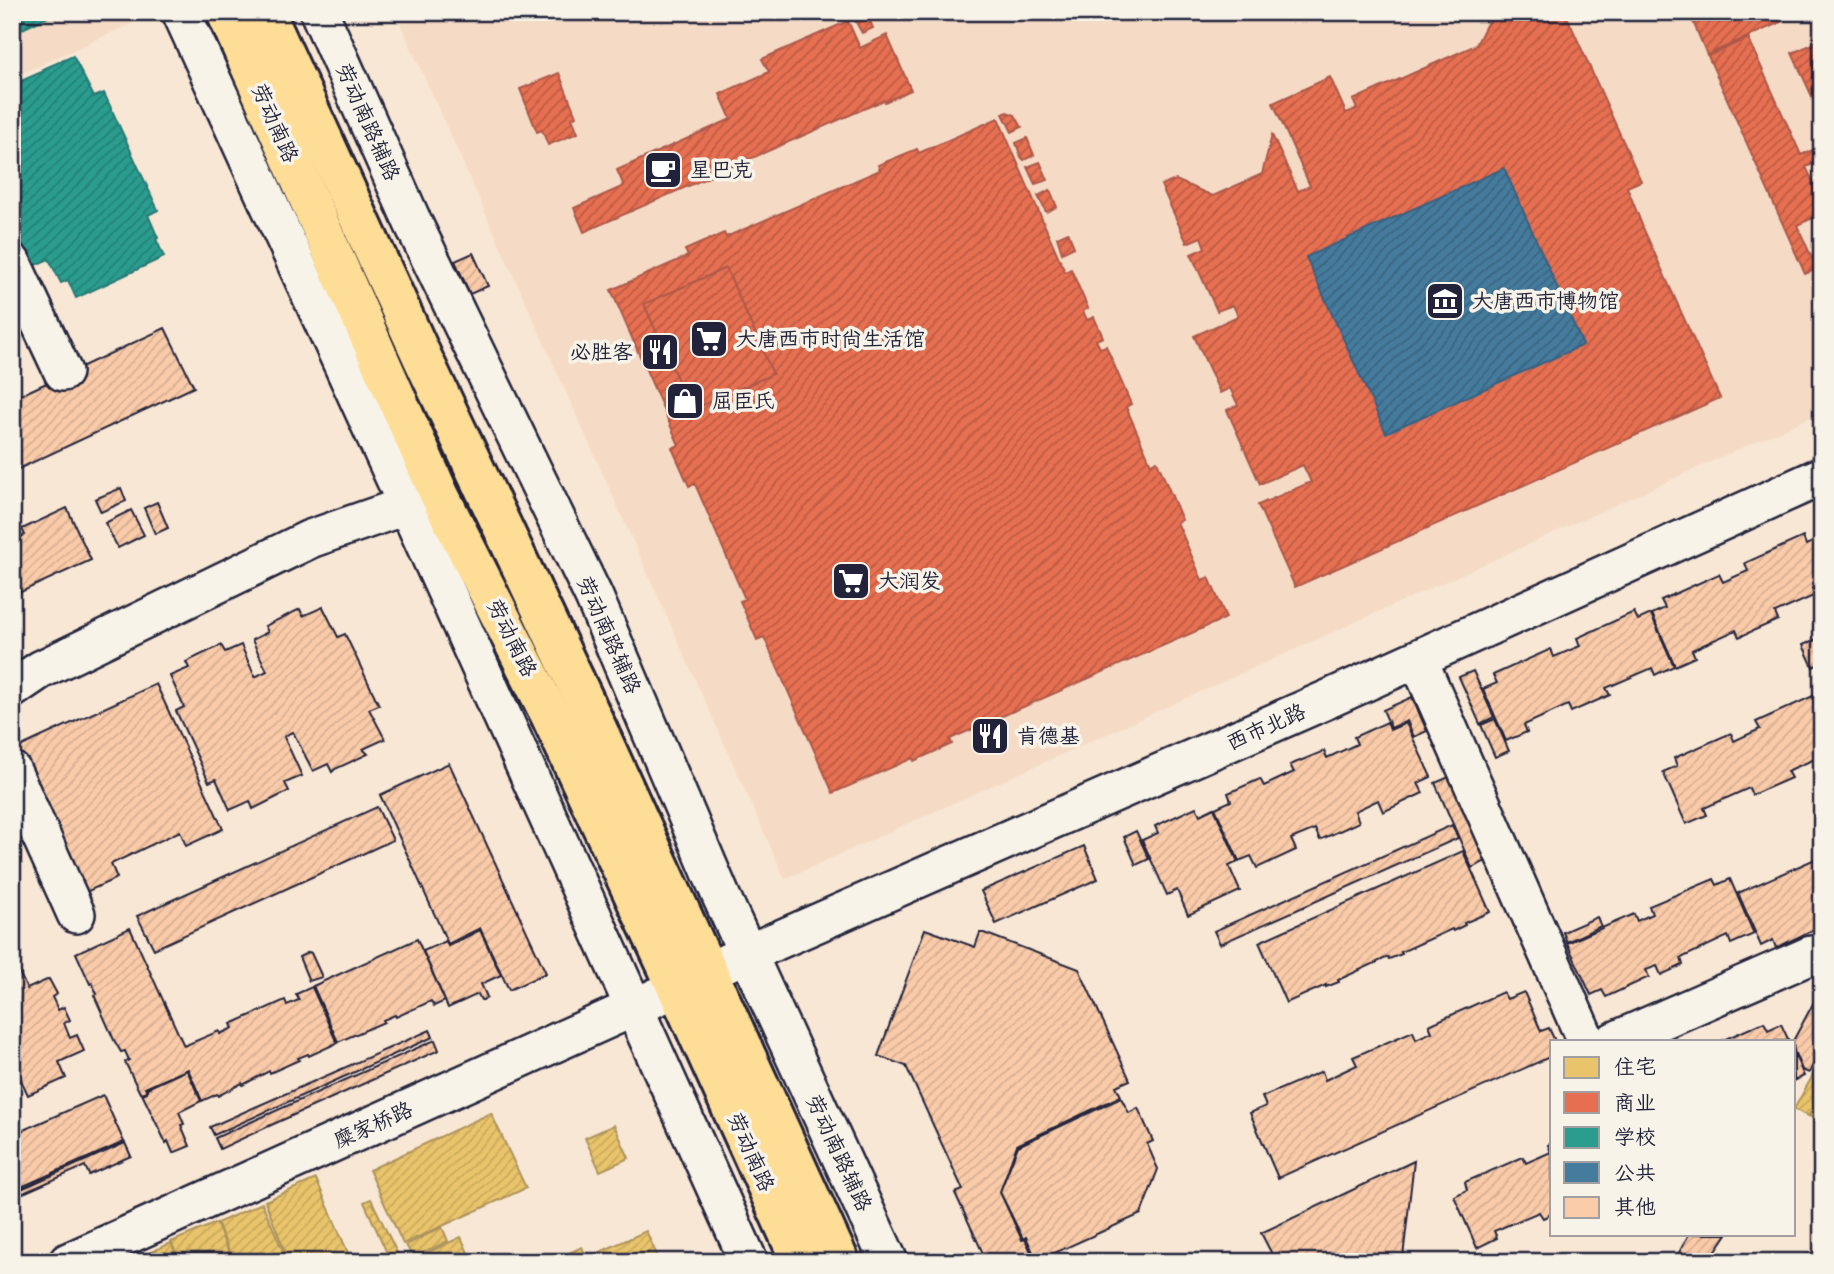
<svg xmlns="http://www.w3.org/2000/svg" width="1834" height="1274" font-family="Mynerve,'LXGW WenKai TC',sans-serif">
<style>
.built{fill:#f5dbc5}
.homes{fill:url(#homes-hatch);stroke:#ad935c;stroke-width:2}
.shops{fill:url(#shops-hatch);stroke:#ac584a;stroke-width:2}
.schools{fill:url(#schools-hatch);stroke:#287876;stroke-width:2}
.public{fill:url(#public-hatch);stroke:#3a6080;stroke-width:2}
.building{fill:url(#building-hatch);stroke:#22223b;stroke-width:2}
.lines{fill:none;stroke-linecap:round;stroke-linejoin:round}
.minor-casing{stroke:#22223b;stroke-width:42}
.major-casing{stroke:#22223b;stroke-width:44}
.minor{stroke:#f7f3e8;stroke-width:37}
.major{stroke:#fedd96;stroke-width:38}
.labels{text-anchor:middle;stroke-width:7;stroke-linejoin:round;paint-order:stroke}
.street-label{font-size:21px;fill:#22223b;stroke:#f7f3e8}
.poi-label{font-size:21px;fill:#22223b;stroke:#f7f3e8;text-anchor:start}
</style>
<defs>
<pattern id="homes-hatch" width="6" height="6" patternUnits="userSpaceOnUse" patternTransform="scale(1.75)"><rect width="6" height="6" fill="#e9c46a"/><path d="M-1 1l2-2M0 6l6-6M5 7l2-2" fill="none" stroke="#c8a85d"/></pattern>
<pattern id="shops-hatch" width="6" height="6" patternUnits="userSpaceOnUse" patternTransform="scale(1.75)"><rect width="6" height="6" fill="#e76f51"/><path d="M-1 1l2-2M0 6l6-6M5 7l2-2" fill="none" stroke="#bb5b44"/></pattern>
<pattern id="schools-hatch" width="6" height="6" patternUnits="userSpaceOnUse" patternTransform="scale(1.75)"><rect width="6" height="6" fill="#2a9d8f"/><path d="M-1 1l2-2M0 6l6-6M5 7l2-2" fill="none" stroke="#248076"/></pattern>
<pattern id="public-hatch" width="6" height="6" patternUnits="userSpaceOnUse" patternTransform="scale(1.75)"><rect width="6" height="6" fill="#457b9d"/><path d="M-1 1l2-2M0 6l6-6M5 7l2-2" fill="none" stroke="#396481"/></pattern>
<pattern id="building-hatch" width="6" height="6" patternUnits="userSpaceOnUse" patternTransform="scale(1.75)"><rect width="6" height="6" fill="#facba9"/><path d="M-1 1l2-2M0 6l6-6M5 7l2-2" fill="none" stroke="#d6ae92"/></pattern>
</defs>
<rect width="100%" height="100%" fill="#f8e7d5"/>
<filter id="ink" filterUnits="userSpaceOnUse"><feTurbulence type="fractalNoise" baseFrequency=".0143" numOctaves="2"/><feDisplacementMap in="SourceGraphic" scale="14" xChannelSelector="R" yChannelSelector="G"/><feConvolveMatrix kernelMatrix="1 2 1 2 8 2 1 2 1" color-interpolation-filters="sRGB"/></filter>
<g filter="url(#ink)">
<g class="built">
<path d="M12 12H128L133 23 12 78Z"/>
<path d="M395 12H1822V412L785 879Z"/>
</g>
<g class="homes">
<path d="M1813 1075 1822 1080V1092L1808 1116 1794 1109Z"/>
<path d="M1822 1094V1123L1809 1116Z"/>
<path d="M491 1113 526 1188 403 1244 369 1170Z"/>
<path d="M614 1125 629 1158 600 1171 585 1138Z"/>
<path d="M316 1179 352 1262H290L284 1249 265 1201Z"/>
<path d="M371 1199 400 1259 394 1262H391L364 1202Z"/>
<path d="M262 1203 288 1262H234L217 1223Z"/>
<path d="M216 1223 233 1262H180L171 1242Z"/>
<path d="M442 1227 448 1241 413 1258 406 1245Z"/>
<path d="M646 1231 660 1262H549L582 1247 587 1258Z"/>
<path d="M461 1237 472 1262H413L412 1260Z"/>
<path d="M171 1243 179 1262H144L142 1256Z"/>
<path d="M1822 1248V1262H1792Z"/>
</g>
<g class="shops">
<path d="M866 12 873 28 862 33 853 17Z"/>
<path d="M1510 12H1565L1641 181 1627 187 1644 230 1720 398 1295 587 1258 505 1311 482 1303 465 1260 484 1227 410 1238 405 1230 388 1220 393 1194 336 1238 316 1233 305 1217 311 1191 254 1205 248 1201 237 1187 243 1161 185 1176 180 1213 196 1262 174 1272 135 1298 191 1310 186 1273 103 1330 77 1346 113 1357 109 1353 100 1476 45 1487 23Z"/>
<path d="M1689 12H1777L1781 22 1707 55Z"/>
<path d="M1814 12H1822V30Z"/>
<path d="M848 21 860 48 887 35 911 90 885 102 884 100 584 232 574 208 624 186 617 170 731 119 720 94 769 72 762 59Z"/>
<path d="M1748 38 1801 155 1822 146V160L1806 167 1822 201V214L1797 225 1817 269 1805 274 1708 56Z"/>
<path d="M1822 40V118L1792 53Z"/>
<path d="M559 73 576 116 572 118 578 133 548 145 542 130 537 132 520 89Z"/>
<path d="M1007 112 1015 115 1022 127 1012 132 1003 114Z"/>
<path d="M998 118 1065 272 1071 269 1088 308 1083 311 1087 320 1094 317 1103 337 1096 340 1100 348 1106 346 1131 404 1126 407 1151 464 1157 461 1182 520 1177 522 1202 580 1209 577 1226 618 950 739 952 744 914 761 913 758 833 793 764 637 757 640 740 601 745 599 695 484 689 486 672 448 679 445 611 290 688 256 685 250 724 233 726 237 880 170 878 165 917 149 919 153Z"/>
<path d="M1027 138 1034 155 1024 160 1021 157 1016 143Z"/>
<path d="M1040 162 1048 180 1035 184 1027 167Z"/>
<path d="M1050 190 1057 207 1046 212 1038 196Z"/>
<path d="M1068 232 1074 247 1062 253 1057 237Z"/>
<path d="M726 268 773 374 691 410 644 304Z"/>
</g>
<g class="schools">
<path d="M12 12H58L12 34Z"/>
<path d="M73 56 94 97 104 93 158 210 148 215 158 238 156 239 164 257 76 298 68 280 61 283 49 259 33 266 26 254 27 253 12 221V85L44 71 43 69Z"/>
</g>
<path class="public" d="M1504 168 1583 345 1386 433 1306 257Z"/>
<g class="building">
<path d="M473 253 488 286 470 294 455 261Z"/>
<path d="M165 328 194 387 12 472V399Z"/>
<path d="M121 488 126 501 101 512 95 499Z"/>
<path d="M157 502 168 528 155 534 144 508Z"/>
<path d="M67 508 91 560 12 596V541L25 535 22 529Z"/>
<path d="M131 510 144 535 118 548 105 523Z"/>
<path d="M1803 537 1806 545 1819 539 1822 545V597L1820 593 1775 613 1778 620 1739 637 1736 630 1692 650 1695 657 1675 666 1652 614 1665 608 1661 600 1719 574 1723 582 1748 571 1745 563Z"/>
<path d="M323 607 338 637 345 634 379 705 369 709 385 739 363 749 368 754 335 769 332 772 328 764 313 771 293 732 290 733 284 737 302 776 285 783 289 791 253 809 250 801 230 810 216 779 209 782 189 739 176 711 184 707 170 676 189 668 186 662 221 645 225 652 241 645 255 677 267 671 252 640 268 632 265 626 300 609 303 616Z"/>
<path d="M1634 612 1638 620 1651 614 1674 666 1655 675 1652 668 1606 688 1610 695 1571 712 1568 705 1524 725 1527 732 1506 741 1483 689 1497 683 1493 675 1551 649 1554 657 1580 646 1577 638Z"/>
<path d="M1821 634 1822 663 1813 667 1803 645 1817 639 1816 637Z"/>
<path d="M1473 671 1494 717 1480 724 1459 677Z"/>
<path d="M156 684 223 829 186 846 180 831 111 864 117 878 86 892 80 878 73 881 13 750Z"/>
<path d="M1815 695 1819 703 1822 702V756L1787 771 1791 778 1752 795 1749 788 1704 808 1707 815 1686 824 1663 772 1677 766 1674 758 1731 733 1734 741 1760 729 1756 722Z"/>
<path d="M1412 697 1427 731 1414 737 1407 721 1391 728 1383 710Z"/>
<path d="M1495 719 1509 751 1495 757 1481 725Z"/>
<path d="M1387 722 1390 730 1406 723 1431 777 1418 783 1423 793 1383 812 1378 800 1355 811 1359 822 1320 840 1315 829 1291 839 1296 850 1257 868 1251 856 1239 861 1215 808 1231 801 1228 793 1260 779 1264 786 1294 772 1290 765 1324 751 1327 758 1357 744 1354 737Z"/>
<path d="M449 763 546 973 509 990 480 928 448 944 380 795Z"/>
<path d="M1449 777 1486 861 1472 868 1435 783Z"/>
<path d="M377 807 393 840 154 949 137 916Z"/>
<path d="M1196 807 1200 815 1214 808 1238 862 1229 866 1240 891 1188 915 1177 890 1167 895 1142 840 1158 833 1155 826Z"/>
<path d="M1452 825 1458 838 1220 944 1214 931Z"/>
<path d="M1136 831 1149 859 1136 865 1124 837Z"/>
<path d="M1084 846 1098 879 996 924 981 891Z"/>
<path d="M1463 851 1490 912 1464 923 1465 925 1453 931 1452 929 1401 952 1402 954 1389 959 1388 957 1338 980 1339 982 1326 987V985L1286 1003 1259 942Z"/>
<path d="M1822 856V919L1816 921 1819 927 1776 948 1773 940 1761 946 1738 893Z"/>
<path d="M1714 879 1717 885 1730 879 1754 934 1731 944 1728 936 1681 958 1683 965 1661 975 1657 966 1646 970 1649 977 1606 997 1602 990 1591 995 1567 943 1634 914 1637 921 1652 914 1649 906Z"/>
<path d="M1597 917 1601 926 1567 942 1563 932Z"/>
<path d="M130 928 184 1046 219 1031 220 1034 233 1028 231 1024 285 1000 287 1005 299 1000 296 994 312 987 337 1043 309 1056 308 1054 298 1058 299 1060 270 1073 269 1071 243 1085 242 1083 218 1096 217 1094 202 1101 188 1069 145 1088 147 1091 140 1093 125 1062 129 1060 125 1051 121 1052 114 1040 94 995 97 994 92 983 90 984 76 953Z"/>
<path d="M925 929 975 947 980 933H984L1079 969 1130 1080 1116 1086 1121 1096 1017 1145 1000 1192 1022 1240 1025 1239 1036 1262H987L955 1193 963 1190 906 1066 878 1056Z"/>
<path d="M480 930 501 975 481 984 487 997 483 1000H481L478 994 448 1008 423 951 446 941 448 946Z"/>
<path d="M417 939 445 1001 434 1006 431 1001 396 1017 395 1015 383 1020 384 1022 338 1042 313 986Z"/>
<path d="M309 952 311 953 322 977 309 981 299 957Z"/>
<path d="M19 972 27 989 49 979 57 994 52 997 58 1010 64 1007 70 1020 64 1023 70 1038 77 1035 84 1051 59 1062 66 1078 28 1095 13 1063 20 1060 12 1042V975Z"/>
<path d="M1822 987V1048L1809 1073 1802 1070 1794 1051 1793 1041Z"/>
<path d="M1503 992 1507 999 1524 992 1541 1031 1549 1028 1555 1041H1552V1048L1549 1049 1552 1056 1278 1178 1250 1113 1266 1106 1262 1097 1322 1071 1325 1080 1357 1065 1353 1057 1413 1031 1416 1039 1432 1032 1429 1025Z"/>
<path d="M1764 1022 1768 1030 1781 1024 1789 1041H1721Z"/>
<path d="M430 1030 433 1037 214 1135 210 1127Z"/>
<path d="M435 1040 439 1050 269 1126 220 1149 215 1138Z"/>
<path d="M1794 1053 1804 1076 1794 1081Z"/>
<path d="M187 1070 201 1101 179 1112 184 1124 181 1125 190 1146 173 1153 168 1141 166 1143 142 1094 147 1092V1088Z"/>
<path d="M103 1095 124 1142 12 1191V1135Z"/>
<path d="M1121 1098 1129 1113 1138 1108 1153 1141 1147 1144 1158 1169 1141 1214 1037 1261 1026 1237 1023 1239 1000 1192 1018 1146Z"/>
<path d="M125 1143 131 1156 89 1175 85 1166 12 1198V1193Z"/>
<path d="M1552 1143V1214L1543 1218 1539 1212 1494 1231 1497 1238 1477 1248 1454 1196 1467 1190 1465 1182 1523 1157 1526 1163 1551 1152 1548 1145Z"/>
<path d="M1414 1161 1403 1257 1391 1262H1276L1261 1233Z"/>
<path d="M1689 1234H1727L1708 1262H1674Z"/>
</g>
<g class="lines">
<defs>
<g id="minor">
<path d="M181 12 407 505 749 1262"/>
<path d="M319 12 413 223 594 597 721 896 889 1262"/>
<path d="M12 263 63 372"/>
<path d="M1418 659 1586 1041"/>
<path d="M12 689 40 670 310 539 428 498"/>
<path d="M12 771 76 914"/>
<path d="M726 963 1326 700 1822 476"/>
<path d="M1614 1041 1811 955"/>
<path d="M68 1262 677 988"/>
</g>
<g id="major">
<path d="M226 12 439 494 550 715 677 988 801 1262"/>
<path d="M265 12 424 361 585 702 840 1262"/>
</g>
</defs>
<use href="#minor" class="minor-casing"/>
<use href="#major" class="major-casing"/>
<use href="#minor" class="minor"/>
<use href="#major" class="major"/>
</g>
</g>
<defs>
<symbol id="cafe-square" viewBox="-11 -11 22 22"><rect x="-9" y="-9" width="18" height="18" rx="4" fill="#22223b" stroke="#f7f3e8"/><path d="M-5.5-4.5H6V0H3Q3 3.5 0 3.5H-2.5Q-5.5 3.5-5.5 0ZM3-3.2v2h1.7v-2ZM-6 4.5H4V6H-6Z" fill="#fff"/></symbol>
<symbol id="museum-square" viewBox="-11 -11 22 22"><rect x="-9" y="-9" width="18" height="18" rx="4" fill="#22223b" stroke="#f7f3e8"/><path d="M0-6L6-3V-2H-6V-3ZM-5-1h2V3h-2ZM-1-1h2V3h-2ZM3-1h2V3H3ZM-6 4H6V6H-6Z" fill="#fff"/></symbol>
<symbol id="supermarket-square" viewBox="-11 -11 22 22"><rect x="-9" y="-9" width="18" height="18" rx="4" fill="#22223b" stroke="#f7f3e8"/><path d="M-6-5.5h2.5l.6 2H6L4.5 2H-2.5L-4.4-4H-6ZM-1.5 3.2a1.3 1.3 0 1 0 .1 0ZM3 3.2a1.3 1.3 0 1 0 .1 0Z" fill="#fff"/></symbol>
<symbol id="restaurant-square" viewBox="-11 -11 22 22"><rect x="-9" y="-9" width="18" height="18" rx="4" fill="#22223b" stroke="#f7f3e8"/><path d="M-5-6h1v4h1v-4h1v4h1v-4h1v5L-1.5 .5V6h-2V.5L-5-1ZM5-6V6H3V1.5H1.5Q1.5-4 5-6Z" fill="#fff"/></symbol>
<symbol id="shop-square" viewBox="-11 -11 22 22"><rect x="-9" y="-9" width="18" height="18" rx="4" fill="#22223b" stroke="#f7f3e8"/><path d="M-5-2.5h2.3a2.7 3.5 0 0 1 5.4 0H5L5.5 6h-11ZM-1.5-2.5h3a1.5 2.3 0 0 0-3 0Z" fill="#fff"/></symbol>
</defs>
<g fill-rule="evenodd">
<use href="#cafe-square" x="641" y="148" width="44" height="44"/>
<use href="#museum-square" x="1423" y="279" width="44" height="44"/>
<use href="#supermarket-square" x="687" y="317" width="44" height="44"/>
<use href="#restaurant-square" x="638" y="330" width="44" height="44"/>
<use href="#shop-square" x="663" y="379" width="44" height="44"/>
<use href="#supermarket-square" x="829" y="559" width="44" height="44"/>
<use href="#restaurant-square" x="968" y="714" width="44" height="44"/>
</g>
<g class="labels">
<g class="street-label">
<text transform="translate(368 122) rotate(66)" y="7">劳动南路辅路</text>
<text transform="translate(275 123) rotate(66)" y="7">劳动南路</text>
<text transform="translate(609 635) rotate(66)" y="7">劳动南路辅路</text>
<text transform="translate(512 638) rotate(63)" y="7">劳动南路</text>
<text transform="translate(1266 727) rotate(-24)" y="7">西市北路</text>
<text transform="translate(373 1125) rotate(-24)" y="7">糜家桥路</text>
<text transform="translate(751 1152) rotate(66)" y="7">劳动南路</text>
<text transform="translate(839 1153) rotate(65)" y="7">劳动南路辅路</text>
</g>
<g class="poi-label">
<text x="690" y="177">星巴克</text>
<text x="1472" y="308">大唐西市博物馆</text>
<text x="736" y="346">大唐西市时尚生活馆</text>
<text x="633" y="359" text-anchor="end">必胜客</text>
<text x="712" y="408">屈臣氏</text>
<text x="878" y="588">大润发</text>
<text x="1017" y="743">肯德基</text>
</g>
</g>
<rect width="1834" height="1274" fill="none" stroke="#f7f3e8" stroke-width="42"/>
<rect x="21" y="21" width="1792" height="1232" fill="none" stroke="#22223b" stroke-width="2.5" filter="url(#ink)"/>
<rect x="1550" y="1040" width="245" height="196" fill="#f7f3e8" stroke="#a29fa3" stroke-width="2"/>
<rect x="1564" y="1057" width="35" height="21" fill="#e9c46a" stroke="#a29fa3" stroke-width="2"/>
<text x="1614" y="1074" font-size="21" fill="#22223b">住宅</text>
<rect x="1564" y="1092" width="35" height="21" fill="#e76f51" stroke="#a29fa3" stroke-width="2"/>
<text x="1614" y="1110" font-size="21" fill="#22223b">商业</text>
<rect x="1564" y="1127" width="35" height="21" fill="#2a9d8f" stroke="#a29fa3" stroke-width="2"/>
<text x="1614" y="1144" font-size="21" fill="#22223b">学校</text>
<rect x="1564" y="1162" width="35" height="21" fill="#457b9d" stroke="#a29fa3" stroke-width="2"/>
<text x="1614" y="1180" font-size="21" fill="#22223b">公共</text>
<rect x="1564" y="1197" width="35" height="21" fill="#facba9" stroke="#a29fa3" stroke-width="2"/>
<text x="1614" y="1214" font-size="21" fill="#22223b">其他</text>
</svg>
